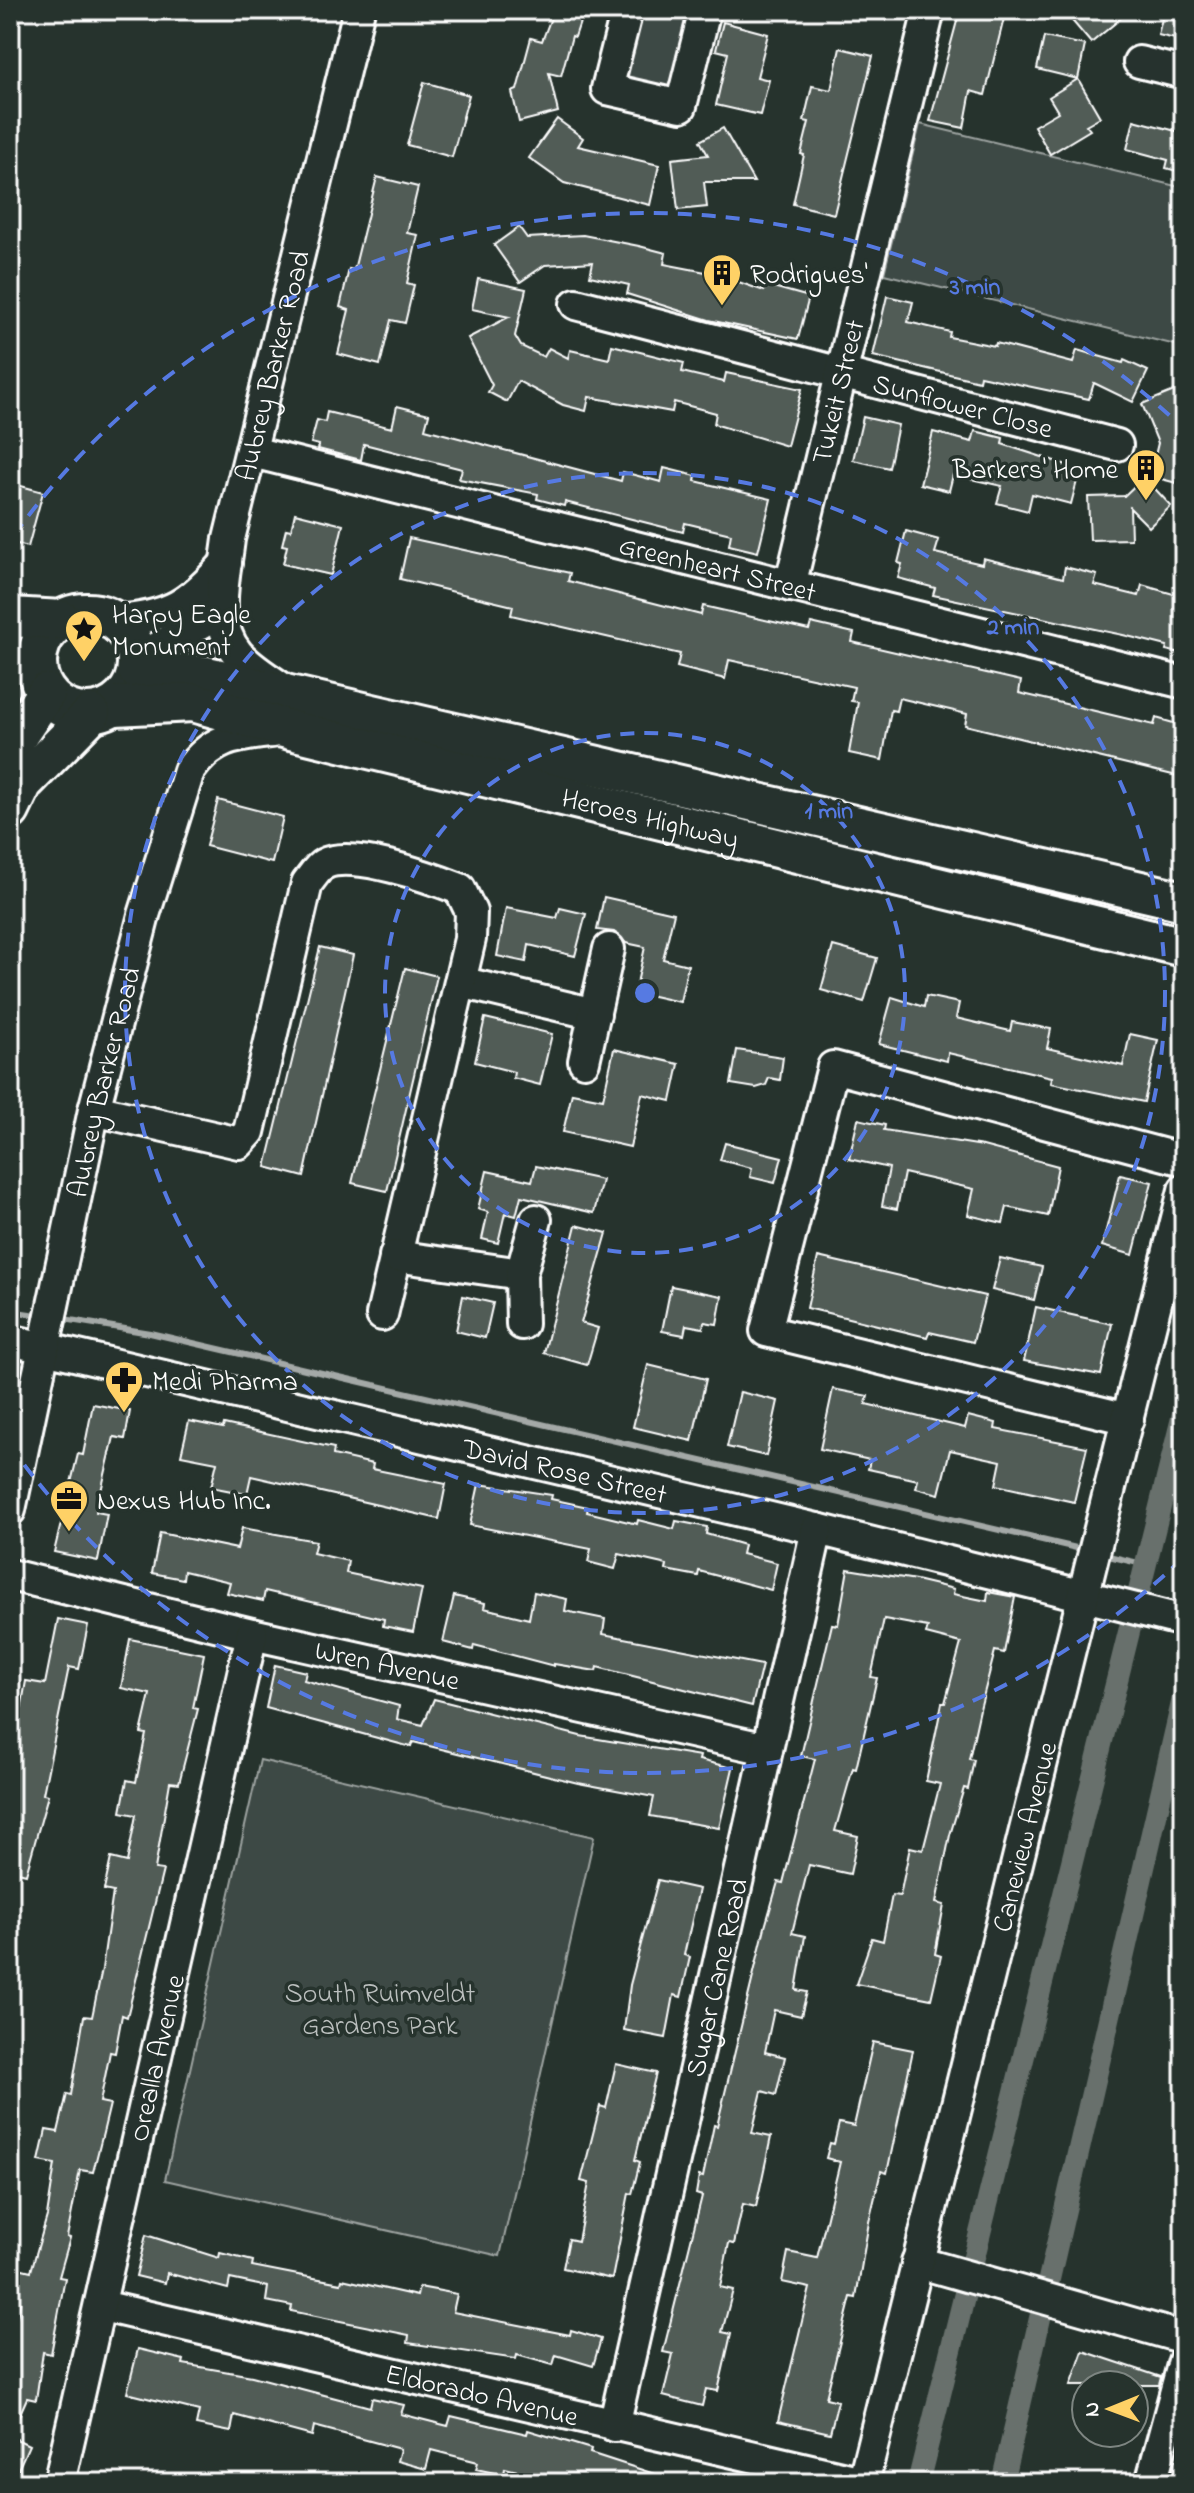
<svg xmlns="http://www.w3.org/2000/svg" width="1194" height="2493" font-family="'Indie Flower',sans-serif">
<style>
.green{fill:#3e4944;stroke:#9ea4a2;stroke-width:2}
.lines{fill:none;stroke-linecap:round;stroke-linejoin:round}
.stream{stroke:#a4a9a7;stroke-width:6}
.canal{stroke:#67706c;stroke-width:22}
.building{fill:#515c57;stroke:#fff;stroke-width:2}
.minor-casing{stroke:#fff;stroke-width:36}
.major-casing{stroke:#fff;stroke-width:44}
.minor{stroke:#26332d;stroke-width:30}
.major{stroke:#26332d;stroke-width:38}
.ring{fill:none;stroke:#567ae2;stroke-width:4;stroke-dasharray:14 10}
.labels{text-anchor:middle;stroke-width:7;stroke-linejoin:round;paint-order:stroke}
.poi-label{font-size:28px;fill:#fff;stroke:#26332d;text-anchor:start}
.street-label{font-size:28px;fill:#fff;stroke:#26332d}
.park-label{font-size:28px;fill:#bbbfbe;stroke:#26332d}
.centre{fill:#567ae2;stroke:#26332d;stroke-width:4}
.ring-label{font-size:24px;text-anchor:middle;font-weight:bold;fill:#567ae2;stroke:#26332d;stroke-width:7;stroke-linejoin:round;paint-order:stroke}
</style>
<rect width="100%" height="100%" fill="#26332d"/>
<filter id="ink" filterUnits="userSpaceOnUse"><feTurbulence type="fractalNoise" baseFrequency=".0125" numOctaves="2"/><feDisplacementMap in="SourceGraphic" scale="16" xChannelSelector="R" yChannelSelector="G"/><feConvolveMatrix kernelMatrix="1 2 1 2 8 2 1 2 1" color-interpolation-filters="sRGB"/></filter>
<g filter="url(#ink)">
<g class="green">
<path d="M634 10H695L675 95 617 82Z"/>
<path d="M920 124 1184 188V347L884 274Z"/>
<path d="M260 1760 594 1837 500 2256 165 2180Z"/>
</g>
<g class="lines">
<g class="stream">
<path d="M10 1311 43 1316"/>
<path d="M58 1318 150 1333 1085 1550"/>
<path d="M1104 1555 1147 1565"/>
</g>
<g class="canal">
<path d="M918 2483 1184 1410"/>
<path d="M1002 2483 1184 1694"/>
</g>
</g>
<g class="building">
<path d="M554 10H584L575 37 572 36 561 76 549 73 558 112 519 122 512 92 517 90 531 38 542 41Z"/>
<path d="M960 10H1006L985 95 971 91 964 128 930 121Z"/>
<path d="M1063 10H1131L1091 43Z"/>
<path d="M1164 10H1184V41L1158 35Z"/>
<path d="M723 22 768 34 757 77 769 80 760 115 716 105 728 53 716 50Z"/>
<path d="M1044 37 1085 45 1078 79 1037 69Z"/>
<path d="M840 48 873 56 834 214 793 204 804 155 801 154 809 122 804 121 812 86 831 90Z"/>
<path d="M1078 79 1100 117 1086 125 1090 130 1050 154 1034 126 1058 112 1049 97Z"/>
<path d="M424 82 469 95 452 157 407 145Z"/>
<path d="M557 119 583 138 578 146 659 165 650 205 564 183 529 158Z"/>
<path d="M1134 120 1176 131 1179 121H1184V173L1166 168 1168 160 1127 149Z"/>
<path d="M723 128 754 182H704L707 207 678 210 672 159 708 155 700 141Z"/>
<path d="M377 177 418 187 407 233 418 235 407 283 414 285 405 323 391 320 380 365 338 354 349 310 340 307 349 269 354 270Z"/>
<path d="M519 227 527 238 583 235 639 246 666 253 664 264 716 274 764 291 766 285 809 297 798 339 709 320 627 294 629 285 590 276 593 262 545 265 520 282 494 245Z"/>
<path d="M478 279 526 289 515 336 521 346 544 357 549 348 568 358 570 350 609 359 612 345 684 363 682 372 724 382 726 373 802 389 787 446 714 424 716 413 674 402 672 412 589 397 586 411 563 405 518 381 507 402 488 392 492 385 468 338 509 317 472 309Z"/>
<path d="M887 296 913 302 908 322 950 332 949 337 995 346 996 343 1073 363 1077 350 1123 363 1124 360 1148 371 1133 402 1094 383 1089 399 980 376 979 381 873 356Z"/>
<path d="M1184 387V485L1150 476 1158 443 1142 404Z"/>
<path d="M397 406 429 414 425 429 621 481 623 472 661 482 664 468 696 476 695 481 771 499 758 552 729 545 731 534 685 523 683 532 565 502 564 506 537 499 538 494 459 479 462 469 364 444 361 460 318 449 319 445 311 443 317 420 325 422 327 412 392 428Z"/>
<path d="M863 417 898 425 889 468 853 460Z"/>
<path d="M975 431 1003 438 1002 444 1070 466 1068 474 1078 477 1071 504 1032 494 1028 511 997 503 1002 486 953 475 949 491 920 484 933 432 972 442Z"/>
<path d="M1144 477 1171 506 1149 527 1130 508 1131 539 1090 540 1088 497 1124 496Z"/>
<path d="M10 483 43 492 28 547 10 542Z"/>
<path d="M295 513 343 525 331 575 283 564 287 546 282 545 286 529 291 530Z"/>
<path d="M906 531 939 540 935 553 982 564 983 558 1063 578 1065 567 1097 575 1094 585 1139 596 1142 585 1184 597V654L1166 650 1167 646 1123 635 933 595 935 588 898 578 902 564 898 563Z"/>
<path d="M409 538 570 573 568 581 701 615 703 606 809 630 811 623 854 633 852 642 1021 681 1019 693 1154 725 1156 718 1184 726V752L1177 776 965 725 967 714 899 698 896 711 891 710 882 760 849 753 858 702 851 701 854 687 729 660 725 679 677 667 680 654 511 615 513 606 400 579Z"/>
<path d="M218 800 283 817 272 863 206 846Z"/>
<path d="M604 897 674 913 663 959 688 965 680 1002 635 992 645 947 626 943 614 932 597 930Z"/>
<path d="M506 908 557 918 560 908 586 914 575 956 529 945 526 962 497 956Z"/>
<path d="M833 946 877 958 864 1002 821 990Z"/>
<path d="M320 947 353 955 304 1177 266 1167Z"/>
<path d="M405 968 437 976 387 1191 352 1183Z"/>
<path d="M926 996 959 1003 956 1018 1010 1031 1012 1022 1051 1029 1047 1048 1123 1066 1130 1034 1158 1040 1144 1102 1051 1083 1052 1077 948 1053 947 1061 879 1044 892 997 924 1007Z"/>
<path d="M485 1018 552 1034 540 1085 513 1078 514 1072 475 1062Z"/>
<path d="M614 1049 679 1064 671 1101 642 1094 630 1147 563 1132 572 1093 603 1099Z"/>
<path d="M737 1050 783 1057 780 1080 769 1078 766 1085 756 1088 731 1084Z"/>
<path d="M858 1119 885 1125 884 1130 983 1146 1058 1166 1048 1216 1007 1207 1003 1223 968 1215 974 1189 904 1173 897 1209 882 1206 889 1168 849 1159Z"/>
<path d="M725 1143 782 1157 775 1183 750 1177 752 1168 720 1160Z"/>
<path d="M536 1166 602 1180 594 1213 521 1196 516 1216 505 1213 498 1243 482 1239 488 1212 478 1209 487 1171 532 1181Z"/>
<path d="M1120 1175 1152 1182 1133 1255 1102 1246Z"/>
<path d="M576 1225 607 1233 581 1323 598 1328 587 1365 544 1353Z"/>
<path d="M818 1257 985 1296 973 1342 929 1332 927 1337 807 1308Z"/>
<path d="M1000 1258 1042 1267 1034 1300 992 1290Z"/>
<path d="M671 1286 722 1296 717 1324 704 1322 703 1328 686 1325 684 1335 662 1331Z"/>
<path d="M463 1296 493 1303 485 1338 456 1331Z"/>
<path d="M1036 1307 1112 1324 1101 1375 1024 1361Z"/>
<path d="M648 1365 706 1379 692 1441 633 1427Z"/>
<path d="M833 1389 868 1396 866 1404 965 1428 968 1416 996 1423 995 1429 1087 1447 1074 1502 996 1485 1001 1461 950 1450 939 1494 916 1488 918 1480 868 1469 870 1460 820 1449Z"/>
<path d="M740 1392 778 1401 766 1456 727 1447Z"/>
<path d="M93 1404 130 1411 125 1439 114 1437 96 1512 107 1514 98 1561 54 1552 78 1454 83 1455Z"/>
<path d="M189 1421 223 1428 224 1424 334 1448 333 1455 373 1464 372 1469 446 1484 439 1519 251 1476 247 1494 211 1487 217 1462 181 1455Z"/>
<path d="M479 1484 552 1495 551 1499 588 1507 587 1512 637 1524 638 1520 674 1529 676 1521 707 1527 706 1534 744 1545 742 1554 777 1563 771 1590 699 1571 698 1576 666 1570 667 1565 619 1554 615 1569 588 1562 591 1549 470 1525Z"/>
<path d="M242 1528 316 1541 313 1553 348 1561 346 1573 422 1589 413 1632 383 1626 384 1619 265 1591 263 1601 227 1593 230 1582 184 1571 183 1579 152 1573 160 1533 237 1549Z"/>
<path d="M848 1569 916 1580 954 1589 953 1594 987 1601 988 1592 1015 1597 1004 1653 995 1651 980 1709 969 1759 974 1760 968 1789 964 1788 950 1835 936 1903 944 1905 935 1954 941 1956 931 1999 856 1984 872 1938 883 1941 892 1895 900 1896 910 1847 923 1850 940 1784 926 1781 942 1703H945L961 1643 926 1634 928 1627 884 1619 871 1677 877 1678 856 1769 853 1768 835 1831 858 1836 850 1874 809 1865 792 1933 805 1936 796 1990 807 1992 801 2016 774 2010 765 2052 785 2057 776 2095 762 2091 752 2133 771 2137 756 2207 743 2204 734 2244 729 2243 720 2287 733 2290 722 2332 731 2334 718 2391 706 2389 702 2406 663 2396 673 2354 663 2352 702 2196 696 2194 699 2176 703 2177 714 2125 717 2126 765 1927 778 1882 783 1883 815 1759 801 1756 832 1624 838 1625Z"/>
<path d="M534 1592 567 1599 565 1611 605 1619 603 1634 762 1665 752 1706 597 1667 596 1671 554 1664V1666L474 1645 473 1650 443 1642 454 1596 485 1603 484 1608 529 1619Z"/>
<path d="M58 1619 88 1625 79 1669 69 1667 43 1794 48 1795 26 1874 10 1870V1731L17 1732 26 1681 45 1684Z"/>
<path d="M130 1639 204 1654 193 1708 198 1709 179 1783 170 1782 155 1869 163 1870 127 2017 122 2015 115 2053 110 2052 100 2102 110 2104 103 2133 93 2172 80 2170 67 2237 70 2238 59 2277 65 2278 51 2354 43 2352 36 2400 27 2398 10 2436V2345L20 2303 10 2301V2266L31 2271 47 2216 55 2164 39 2161 46 2130 58 2132 67 2094 71 2095 84 2016 92 2017 102 1969 113 1892 104 1890 111 1858 127 1862 136 1815 121 1812 127 1780 136 1782 146 1734 141 1733 150 1694 121 1688Z"/>
<path d="M275 1665 306 1672 304 1680 399 1706 397 1719 423 1725 434 1699 580 1736 700 1756 699 1760 733 1768 719 1828 650 1816 654 1797 578 1783 413 1742 411 1747 266 1708Z"/>
<path d="M658 1880 699 1889 684 1955 690 1957 681 1997 674 1995 666 2038 624 2030 630 1985Z"/>
<path d="M873 2042 913 2050 887 2173 881 2171 869 2222 856 2298 851 2297 826 2398 838 2401 830 2433 778 2421 810 2288 782 2282 788 2252 817 2258 840 2162 826 2158 830 2143 834 2144 839 2123 854 2126Z"/>
<path d="M616 2064 656 2073 635 2160 640 2162 632 2194 629 2193 612 2279 563 2268 569 2239 578 2241 589 2183 581 2181 600 2106 606 2108Z"/>
<path d="M146 2235 219 2258 220 2253 253 2261 252 2266 298 2275 341 2283 342 2279 417 2296 419 2287 457 2294 453 2312 570 2335 571 2330 601 2339 593 2366 556 2355 553 2365 517 2355 516 2359 408 2343 409 2335 291 2311 292 2306 266 2301 268 2287 230 2279 228 2289 167 2273 165 2283 136 2276Z"/>
<path d="M138 2349 184 2360 183 2364 252 2376 370 2407 372 2398 404 2405 401 2414 448 2426 451 2416 527 2434 528 2430 591 2449 590 2453 670 2479V2483H599L583 2478 581 2483H568L505 2468 504 2475 476 2469 478 2462 431 2450 426 2469 397 2461 400 2449 314 2426 312 2436 234 2415 231 2432 196 2425 199 2411 127 2393Z"/>
<path d="M1083 2351 1161 2377 1159 2385H1071Z"/>
<path d="M10 2436 29 2445 12 2483H10Z"/>
</g>
<g class="lines">
<defs>
<g id="minor">
<path d="M627 10 607 89 681 106 705 10"/>
<path d="M1139 62 1184 73"/>
<path id="s1" d="M576 304 1117 445"/>
<path id="s2" d="M252 452 1184 683"/>
<path id="s3" d="M790 586 929 10"/>
<path d="M115 621C171 617 190 604 226 563"/>
<path d="M138 659 222 611"/>
<path id="s4" d="M287 692C271 680 251 669 238 654 211 623 225 575 229 539L359 10"/>
<path d="M460 982 595 1014"/>
<path d="M584 1061 609 949"/>
<path d="M94 1110 239 1143 249 1132 307 883C312 877 318 867 324 864 351 849 432 878 460 889L471 912 470 939 382 1315"/>
<path d="M395 1256 521 1274"/>
<path d="M522 1324 521 1274 536 1220"/>
<path id="s5" d="M10 1340 817 1529 1184 1621"/>
<path d="M1128 1419 766 1331 833 1067 1184 1160"/>
<path id="s6" d="M10 1510 94 1110 144 915 189 771C214 735 239 736 280 731"/>
<path id="s7" d="M10 1575 252 1634 767 1749"/>
<path d="M917 2262 1184 2338"/>
<path id="s8" d="M102 2306 863 2482"/>
<path id="s9" d="M614 2426 817 1529"/>
<path id="s10" d="M59 2483 252 1634"/>
<path id="s11" d="M863 2483 1184 1190"/>
<path d="M1151 2483 1184 2361"/>
</g>
<g id="major">
<circle cx="87" cy="663" r="50"/>
<path d="M10 617 62 620"/>
<path d="M137 670 207 676 1184 901"/>
<path id="s12" d="M115 706 193 702 291 730 1184 947"/>
<path d="M10 747 46 693"/>
<path d="M10 810 23 783 91 714"/>
</g>
</defs>
<use href="#minor" class="minor-casing"/>
<use href="#major" class="major-casing"/>
<use href="#minor" class="minor"/>
<use href="#major" class="major"/>
</g>
</g>
<g class="ring">
<circle cx="645" cy="993" r="260"/>
<circle cx="645" cy="993" r="520"/>
<path d="M1182 1559A780 780 0 0 1 14 1451M14 535A780 780 0 0 1 1182 427"/>
</g>
<defs>
<symbol id="building-pin" viewBox="-11 -11 22 30"><path d="M0 17L-7.5 6A9.5 9.5 0 1 1 7.5 6Z" fill="#ffd166" stroke="#26332d"/><path d="M-4-6H4V6H1V3H-1V6H-4ZM-2.5-4.3h1.7v1.8h-1.7ZM.8-4.3h1.7v1.8H.8ZM-2.5-1h1.7V.8h-1.7ZM.8-1h1.7V.8H.8Z" fill="#111"/></symbol>
<symbol id="sight-pin" viewBox="-11 -11 22 30"><path d="M0 17L-7.5 6A9.5 9.5 0 1 1 7.5 6Z" fill="#ffd166" stroke="#26332d"/><path d="M0-6L1.8-2.2L6-1.7L2.9 1.2L3.7 5.4L0 3.3L-3.7 5.4L-2.9 1.2L-6-1.7L-1.8-2.2Z" fill="#111"/></symbol>
<symbol id="pharmacy-pin" viewBox="-11 -11 22 30"><path d="M0 17L-7.5 6A9.5 9.5 0 1 1 7.5 6Z" fill="#ffd166" stroke="#26332d"/><path d="M-2-6h4v4h4v4h-4v4h-4v-4h-4v-4h4Z" fill="#111"/></symbol>
<symbol id="office-pin" viewBox="-11 -11 22 30"><path d="M0 17L-7.5 6A9.5 9.5 0 1 1 7.5 6Z" fill="#ffd166" stroke="#26332d"/><path d="M-6-3h4V-5.5h4V-3h4V5H-6ZM-1-4.5V-3h2v-1.5ZM-6 0V1H6V0Z" fill="#111"/></symbol>
</defs>
<g fill-rule="evenodd">
<use href="#building-pin" x="700" y="251" width="44" height="60"/>
<use href="#building-pin" x="1124" y="446" width="44" height="60"/>
<use href="#sight-pin" x="62" y="607" width="44" height="60"/>
<use href="#pharmacy-pin" x="102" y="1358" width="44" height="60"/>
<use href="#office-pin" x="47" y="1477" width="44" height="60"/>
</g>
<g class="labels">
<g class="poi-label">
<text x="750" y="283">Rodrigues'</text>
<text x="1118" y="478" text-anchor="end">Barkers' Home</text>
<text x="112" y="623">Harpy Eagle<tspan x="112" dy="32">Monument</tspan></text>
<text x="152" y="1390">Medi Pharma</text>
<text x="97" y="1509">Nexus Hub Inc.</text>
</g>
<g class="street-label">
<text dy="10" stroke="none"><textPath href="#s4" startOffset="360">Aubrey Barker Road</textPath></text>
<text dy="10" stroke="none"><textPath href="#s3" startOffset="200">Tukeit Street</textPath></text>
<text dy="10" stroke="none"><textPath href="#s1" startOffset="400">Sunflower Close</textPath></text>
<text dy="10" stroke="none"><textPath href="#s2" startOffset="480">Greenheart Street</textPath></text>
<text dy="10" stroke="none"><textPath href="#s12" startOffset="550">Heroes Highway</textPath></text>
<text dy="10" stroke="none"><textPath href="#s6" startOffset="438">Aubrey Barker Road</textPath></text>
<text dy="10" stroke="none"><textPath href="#s5" startOffset="570">David Rose Street</textPath></text>
<text dy="10" stroke="none"><textPath href="#s7" startOffset="388">Wren Avenue</textPath></text>
<text dy="10" stroke="none"><textPath href="#s11" startOffset="666">Caneview Avenue</textPath></text>
<text dy="10" stroke="none"><textPath href="#s9" startOffset="460">Sugar Cane Road</textPath></text>
<text dy="10" stroke="none"><textPath href="#s10" startOffset="436">Orealla Avenue</textPath></text>
<text dy="10" stroke="none"><textPath href="#s8" startOffset="390">Eldorado Avenue</textPath></text>
</g>
<g class="park-label">
<text x="380" y="2002">South Ruimveldt<tspan x="380" dy="32">Gardens Park</tspan></text>
</g>
</g>
<circle cx="645" cy="993" r="12" class="centre"/>
<g class="ring-label">
<text x="975" y="294">3 min</text>
<text x="1013" y="634">2 min</text>
<text x="829" y="818">1 min</text>
</g>
<rect width="1194" height="2493" fill="none" stroke="#26332d" stroke-width="40"/>
<rect x="20" y="20" width="1154" height="2453" fill="none" stroke="#fff" stroke-width="3" filter="url(#ink)"/>
<g transform="translate(1110 2409) rotate(269)"><circle r="38" fill="#26332d" stroke="#7d8581" stroke-width="2"/>
<path d="M0-6L14 30L0 20L-14 30Z" fill="#ffd166"/>
<text y="-12" font-size="22" font-weight="bold" text-anchor="middle" fill="#ffffff">N</text>
</g>
</svg>
